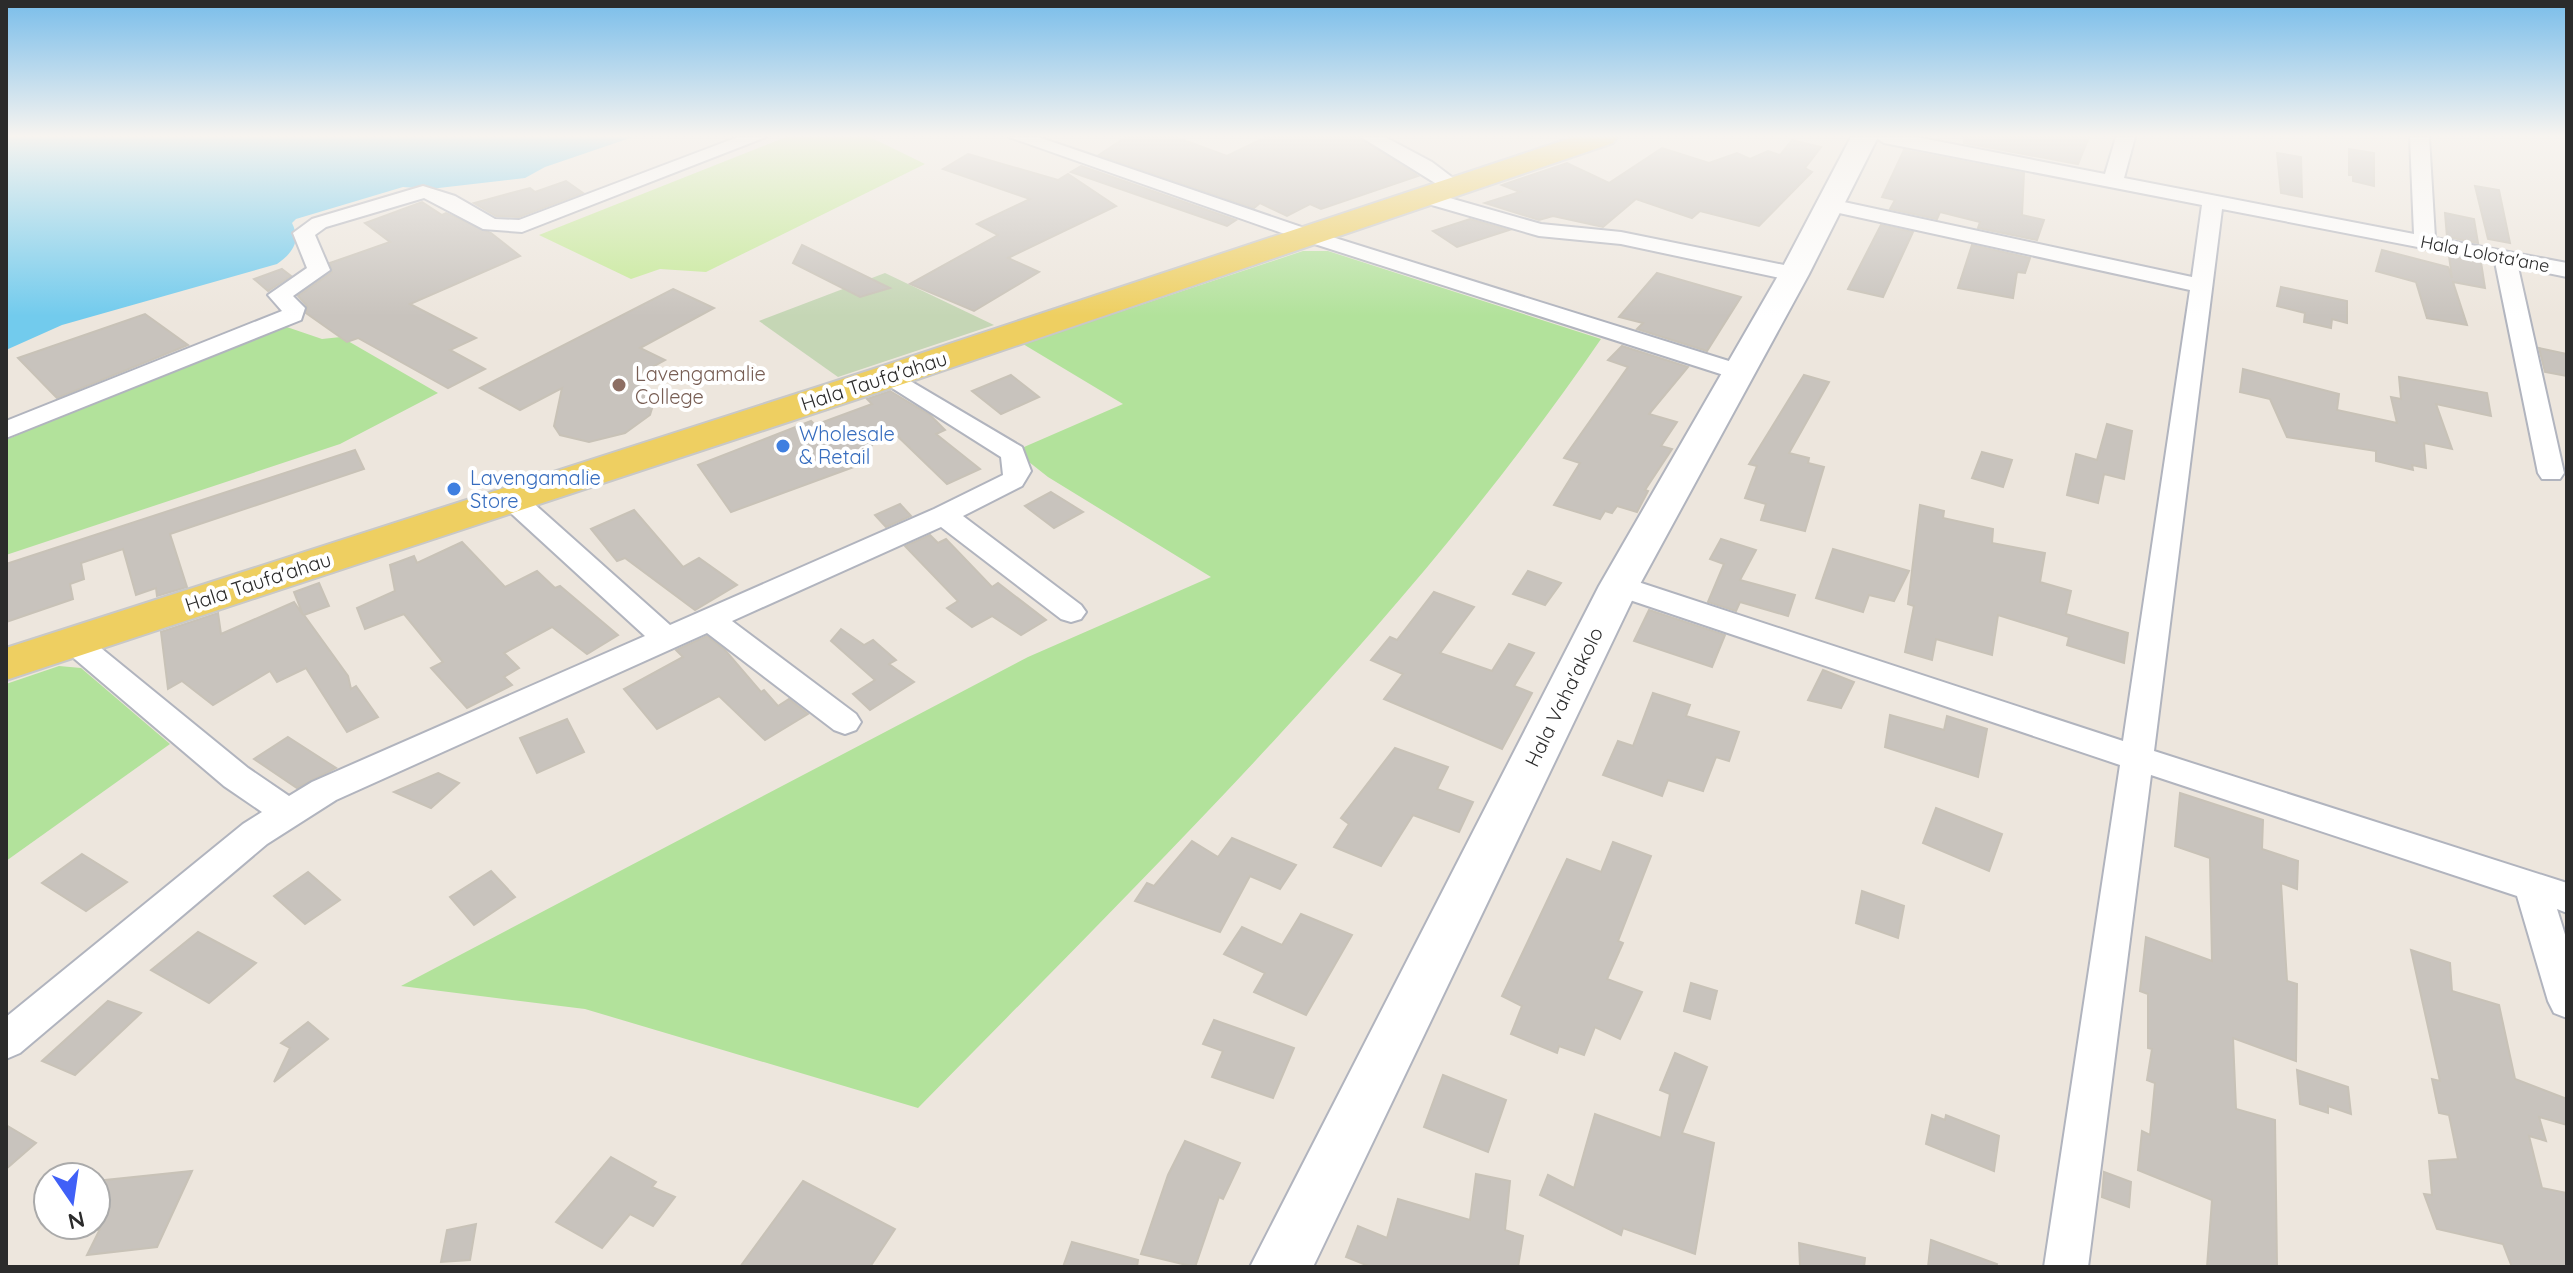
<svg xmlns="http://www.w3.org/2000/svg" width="2573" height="1273" font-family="Quicksand,sans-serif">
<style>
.green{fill:#b2e29b}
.cemetery{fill:#c5d6b5}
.pitch{fill:#c5e997}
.water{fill:#72cbed}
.building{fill:#c8c3bd;stroke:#c8c2b7;stroke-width:2}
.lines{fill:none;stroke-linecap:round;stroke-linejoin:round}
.minor-casing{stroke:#b1b4be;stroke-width:4}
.secondary-casing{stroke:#b1b4be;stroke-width:4}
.primary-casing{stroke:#c8c8c8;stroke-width:4}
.minor{fill:#fff;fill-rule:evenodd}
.secondary{fill:#fff;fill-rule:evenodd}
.primary{fill:#eecf61;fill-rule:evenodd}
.education-dot{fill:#8d6e63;stroke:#fff;stroke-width:3}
.shop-dot{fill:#3f7fe0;stroke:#fff;stroke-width:3}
.labels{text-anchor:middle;stroke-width:8;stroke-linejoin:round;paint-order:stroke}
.far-street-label{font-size:18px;fill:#2b2b2b;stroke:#fff}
.education-label{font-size:20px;fill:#785e54;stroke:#fff;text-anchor:start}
.street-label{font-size:20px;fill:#2b2b2b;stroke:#fff}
.shop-label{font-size:20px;fill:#366cbe;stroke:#fff;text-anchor:start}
</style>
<rect width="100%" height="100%" fill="#ede6dd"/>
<g class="green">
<path d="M1303 251H1328L1601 339C1407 622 1157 864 918 1108L585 1009 401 986 1028 657 1211 577 1048 477 1015 451 1123 404 1023 344Z"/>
<path d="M275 323 322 339 341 337 438 393 340 444 6 555V440Z"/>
<path d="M59 666 81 668 170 744 6 861V684Z"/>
</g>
<path class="cemetery" d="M885 273 994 325 838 377 759 321Z"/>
<path class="pitch" d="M786 137H870L925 164 706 272 660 269 631 279 539 235Z"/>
<path class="water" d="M6 137H633L545 167 525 178 430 189 403 187 296 219 292 223C301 241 293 253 277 264L62 325 6 350Z"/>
<g class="building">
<path d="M1126 137H1175L1227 156 1266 137H1358L1418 176 1321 209 1310 204 1287 216 1260 203 1254 208 1099 155Z"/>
<path d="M1964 137H2089L2078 164 1964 143Z"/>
<path d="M1792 140 1821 147 1805 168 1812 172 1759 226 1700 211 1692 218 1636 199 1603 227 1553 216 1539 220 1485 203 1520 192 1502 185 1567 163 1609 183 1662 148 1709 163 1737 153 1750 159 1768 151 1780 155Z"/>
<path d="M2349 149 2374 153V186L2353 181V175H2349Z"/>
<path d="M1904 150 2024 173 2022 215 2044 220 2037 240 1978 228 1980 222 1940 212 1937 219 1890 209 1895 200 1882 197Z"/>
<path d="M2277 153 2301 157 2302 197 2281 193Z"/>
<path d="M968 154 1058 180 1068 174 1116 206 1008 258 1039 272 974 311 910 284 998 235 977 224 1030 199 943 169Z"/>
<path d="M1081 166 1236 220 1227 226 1071 172Z"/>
<path d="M566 181 583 193 519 217 496 216 474 203 530 188 535 192Z"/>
<path d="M2475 186 2499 190 2510 243 2488 239Z"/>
<path d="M422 202 442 215 446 213 491 233 520 256 410 304 476 338 450 350 485 369 448 388 358 338 347 342 306 313 307 306 298 296 332 272 330 263 390 242 365 223Z"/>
<path d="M2445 213 2474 219 2478 243 2447 237Z"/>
<path d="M1470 219 1509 230 1457 247 1433 231Z"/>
<path d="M1881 225 1913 232 1883 297 1848 289Z"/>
<path d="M802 245 890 288 860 297 793 263Z"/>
<path d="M1972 245 2030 258 2025 273 2017 272 2013 298 1958 288Z"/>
<path d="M2382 250 2448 267 2452 278 2449 256 2481 262 2485 288 2453 282 2467 325 2427 318 2416 282 2376 271Z"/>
<path d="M282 269 291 276 268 291 254 279Z"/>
<path d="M1657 273 1741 297 1707 351 1637 329 1643 323 1619 317Z"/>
<path d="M2281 287 2347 301V323L2332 319 2331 328 2304 322 2305 313 2277 306Z"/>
<path d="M673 289 714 308 640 348 665 360 638 375 653 405 650 415 625 433 589 442 560 435 554 426 562 388 520 410 480 388Z"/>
<path d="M145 314 188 345 57 398 18 358Z"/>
<path d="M1622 346 1688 367 1649 414 1677 422 1661 446 1672 449 1645 490 1648 491 1637 512 1617 506 1612 513 1605 511 1600 519 1554 505 1580 463 1564 458 1628 367 1608 360Z"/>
<path d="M2539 348 2567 354V376L2545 372Z"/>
<path d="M2243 369 2339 394 2337 410 2397 423 2391 397 2401 399 2399 377 2487 393 2491 416 2436 404 2452 449 2424 443 2426 468 2412 465 2413 470 2376 461V451L2287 437 2270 399 2240 392Z"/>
<path d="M1011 375 1039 397 1001 414 972 391Z"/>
<path d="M1804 375 1829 382 1789 453 1809 458 1808 463 1824 467 1805 531 1761 520 1766 504 1745 498 1757 466 1749 464Z"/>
<path d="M890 391 930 415 945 430 936 434 980 469 947 484 889 428 863 454 870 461 731 512 698 465 811 421 815 425 872 404 867 399Z"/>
<path d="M2107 424 2132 431 2124 479 2104 474 2098 503 2067 495 2076 454 2097 460Z"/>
<path d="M355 450 364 469 170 534 187 587 157 596 156 588 136 595 123 549 81 563 84 579 70 584 73 599 6 622V564Z"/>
<path d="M1982 452 2012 460 2003 487 1972 478Z"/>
<path d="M1051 492 1083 512 1054 528 1025 506Z"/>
<path d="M900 504 911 516 886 527 875 515Z"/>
<path d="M1920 505 1944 511 1943 518 1993 529 1992 543 2045 553 2040 582 2071 591 2066 614 2128 633 2124 663 2067 645 2069 637 1998 615 1992 655 1936 639 1932 660 1905 652 1914 606 1908 604Z"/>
<path d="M634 510 683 567 699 558 737 585 695 610 625 558 617 561 591 529Z"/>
<path d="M930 535 938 543 946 539 992 587 998 583 1046 620 1021 635 992 616 972 627 947 608 958 601 905 546Z"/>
<path d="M1721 539 1756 550 1740 580 1795 595 1788 616 1740 602 1736 611 1708 602 1724 564 1710 559Z"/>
<path d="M462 542 505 587 537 571 555 588 560 586 618 635 587 654 552 627 504 653 519 668 504 677 512 685 467 708 431 668 443 662 404 614 365 629 357 608 395 591 390 565 414 556 417 563Z"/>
<path d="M1833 549 1909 571 1894 601 1869 595 1863 612 1816 598Z"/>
<path d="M1528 571 1561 583 1545 605 1513 594Z"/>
<path d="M319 583 329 606 304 615 348 676 351 689 356 686 378 717 347 732 306 668 277 682 270 671 213 705 182 681 168 689 161 632 218 613 221 634 294 602 303 615 294 592Z"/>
<path d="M1434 592 1474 607 1440 653 1492 671 1509 644 1534 653 1514 686 1532 693 1502 749 1384 699 1403 674 1371 660 1390 637 1397 640Z"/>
<path d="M1649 610 1725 635 1712 667 1634 641Z"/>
<path d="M841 629 864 645 873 640 896 660 889 664 914 682 870 710 853 694 875 680 831 641Z"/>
<path d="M707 636 725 650 761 692 764 690 778 706 789 699 808 714 765 740 719 696 657 729 624 689 683 657 676 650Z"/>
<path d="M1823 670 1854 682 1841 708 1808 700Z"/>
<path d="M1653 693 1690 705 1686 716 1739 732 1729 761 1716 757 1703 791 1668 780 1662 796 1603 775 1618 741 1633 746Z"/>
<path d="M1890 715 1944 730 1947 716 1987 729 1978 777 1885 747Z"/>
<path d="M567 719 584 752 537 773 520 738Z"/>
<path d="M288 737 336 768 297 788 254 759Z"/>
<path d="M1395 748 1448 767 1437 789 1473 802 1459 832 1413 815 1381 866 1334 847 1349 824 1341 818Z"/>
<path d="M438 773 459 783 431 808 394 792Z"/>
<path d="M2180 793 2263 820 2262 849 2298 861 2297 889 2281 883 2287 981 2297 984 2296 1061 2233 1038 2236 1109 2275 1120 2277 1267H2207L2212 1200 2138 1170 2142 1131 2150 1135 2155 1083 2147 1080 2152 1049 2148 1048V994L2140 991 2146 937 2212 961 2210 858 2175 846Z"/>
<path d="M1936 808 2002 834 1989 871 1923 843Z"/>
<path d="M1232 838 1296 865 1280 889 1250 876 1220 932 1135 901 1147 883 1154 886 1192 841 1218 857Z"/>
<path d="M1613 842 1651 856 1618 941 1623 943 1607 979 1642 992 1620 1039 1595 1027 1584 1055 1559 1046 1557 1053 1511 1034 1522 1006 1502 996 1567 859 1601 872Z"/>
<path d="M82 854 127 882 86 911 42 883Z"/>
<path d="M491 871 515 897 474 925 450 897Z"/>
<path d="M308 872 340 900 305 924 274 896Z"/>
<path d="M1862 891 1904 906 1898 938 1856 923Z"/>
<path d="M1301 914 1352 935 1306 1015 1254 992 1265 973 1224 954 1242 927 1282 945Z"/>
<path d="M198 932 256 963 209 1003 151 970Z"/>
<path d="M2411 950 2450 963 2452 991 2499 1005 2515 1079 2567 1099V1125L2539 1117 2546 1141 2529 1136 2542 1188 2567 1193V1267H2512L2503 1244 2437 1229 2424 1194 2432 1195 2429 1161 2458 1159 2449 1115 2439 1113 2432 1079 2440 1081Z"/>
<path d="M1691 983 1717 991 1710 1019 1684 1011Z"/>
<path d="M108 1001 141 1013 75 1075 42 1061Z"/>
<path d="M1214 1020 1294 1048 1273 1098 1212 1077 1223 1051 1203 1044Z"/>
<path d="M308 1022 328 1039 274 1082 290 1048 281 1043Z"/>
<path d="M1675 1053 1707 1067 1682 1133 1714 1143 1695 1254 1623 1228 1621 1235 1540 1195 1548 1175 1574 1188 1595 1114 1661 1138 1670 1094 1660 1090Z"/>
<path d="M2297 1070 2348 1087 2351 1114 2328 1106V1113L2300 1104Z"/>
<path d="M1443 1075 1506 1100 1488 1152 1424 1127Z"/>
<path d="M1932 1115 1945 1120 1946 1115 1999 1136 1994 1171 1926 1144Z"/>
<path d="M6 1125 36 1143 6 1169Z"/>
<path d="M1185 1141 1240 1163 1223 1199 1219 1197 1195 1267 1141 1254 1168 1175Z"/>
<path d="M611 1157 656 1182 652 1187 675 1197 653 1226 630 1214 602 1248 556 1222Z"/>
<path d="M192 1171 157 1247 87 1255 100 1229 96 1230V1181Z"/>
<path d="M2104 1172 2131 1182 2129 1207 2102 1197Z"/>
<path d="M1476 1174 1510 1181 1505 1230 1523 1236 1518 1267H1371L1346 1257 1358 1226 1387 1238 1398 1199 1470 1220Z"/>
<path d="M803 1181 895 1229 870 1267H740Z"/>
<path d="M476 1224 470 1260 441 1262 447 1230Z"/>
<path d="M1931 1240 1997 1264 1996 1267H1928Z"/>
<path d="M1072 1242 1138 1260 1137 1267H1063Z"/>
<path d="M1799 1243 1865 1258 1864 1267H1800Z"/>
</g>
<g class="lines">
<defs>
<g id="minor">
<path d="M738 137H766L522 232 483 229 424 198 326 227 315 235 330 270 293 296 305 308 301 320 6 438V421L282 311 268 295 307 268 293 233 312 219 423 186 455 196 495 219 519 220Z"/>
<path d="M1009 137H1038L1316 232 1748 367 1751 372 1748 377H1730L1302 240Z"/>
<path d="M1361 137H1385L1432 162 1465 187 1462 191H1448Z"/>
<path d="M1875 137H1916L2105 174 2116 137H2135L2124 178 2414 234 2410 137H2429L2435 238 2567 263V277L2518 267 2564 473 2560 479H2542L2538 473 2495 262 2222 209 2154 751 2567 883V913L2557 909 2567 941V1018L2554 1013 2548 1001 2517 896 2151 775 2088 1267H2044L2120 765 1609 593 1605 586 1609 579 1619 576 1629 579 2123 741 2190 290 1830 211 1820 205 1830 199 2192 277 2202 205 1884 143Z"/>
<path d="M1425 191 1541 224 1621 232 1794 267 1805 274 1794 281 1621 244 1539 236 1418 201 1415 197 1418 193Z"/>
<path d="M890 369 1022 447 1031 471 1022 486 963 516 1081 605 1086 612 1081 619 1071 622 1061 619 941 527 732 621 856 714 861 722 856 730 845 734 834 730 707 633 336 800 267 844 20 1053 6 1059V1017L243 824 262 812 224 786 63 649 59 642 63 635 74 631 85 635 248 768 289 796 312 782 645 636 502 505 499 499 502 493H522L670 625 934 509 1003 475 1001 457 881 381 878 376 881 371Z"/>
</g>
<path id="secondary" d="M1851 137H1878L1809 274 1639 586 1313 1267H1250L1599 586 1779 274Z"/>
<path id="primary" d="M1574 137H1617L1613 143 903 384 6 680V648L877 368Z"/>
</defs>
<use href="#minor" class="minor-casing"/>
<use href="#secondary" class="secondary-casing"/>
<use href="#primary" class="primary-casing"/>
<use href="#minor" class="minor"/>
<use href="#secondary" class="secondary"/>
<use href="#primary" class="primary"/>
</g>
<linearGradient id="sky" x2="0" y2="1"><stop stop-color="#79bdea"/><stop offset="0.43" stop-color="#f7f4f0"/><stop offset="1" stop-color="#f7f4f0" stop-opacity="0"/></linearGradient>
<rect width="2573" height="316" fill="url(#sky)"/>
<circle class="education-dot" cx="619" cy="385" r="8"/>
<g class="shop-dot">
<circle cx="783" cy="446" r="8"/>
<circle cx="454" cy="489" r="8"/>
</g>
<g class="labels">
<g class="far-street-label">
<text transform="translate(2485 254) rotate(11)" y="6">Hala Lolota'ane</text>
</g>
<g class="education-label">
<text x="635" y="381">Lavengamalie<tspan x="635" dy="23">College</tspan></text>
</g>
<g class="street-label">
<text transform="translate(874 381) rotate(-18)" y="7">Hala Taufa'ahau</text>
<text transform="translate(258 582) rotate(-18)" y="7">Hala Taufa'ahau</text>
<text transform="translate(1564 697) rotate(-64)" y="7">Hala Vaha'akolo</text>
</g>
<g class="shop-label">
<text x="799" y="441">Wholesale<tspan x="799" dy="23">&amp; Retail</tspan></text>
<text x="470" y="485">Lavengamalie<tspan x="470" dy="23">Store</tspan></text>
</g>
</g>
<rect width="2573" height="1273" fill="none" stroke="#2b2b2b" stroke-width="16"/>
<g transform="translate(72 1201) rotate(167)"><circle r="38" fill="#ffffff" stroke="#aaaaaa" stroke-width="2"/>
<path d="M0-6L14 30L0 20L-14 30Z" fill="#4060f7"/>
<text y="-12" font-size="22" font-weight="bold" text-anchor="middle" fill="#2b2b2b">N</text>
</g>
</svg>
